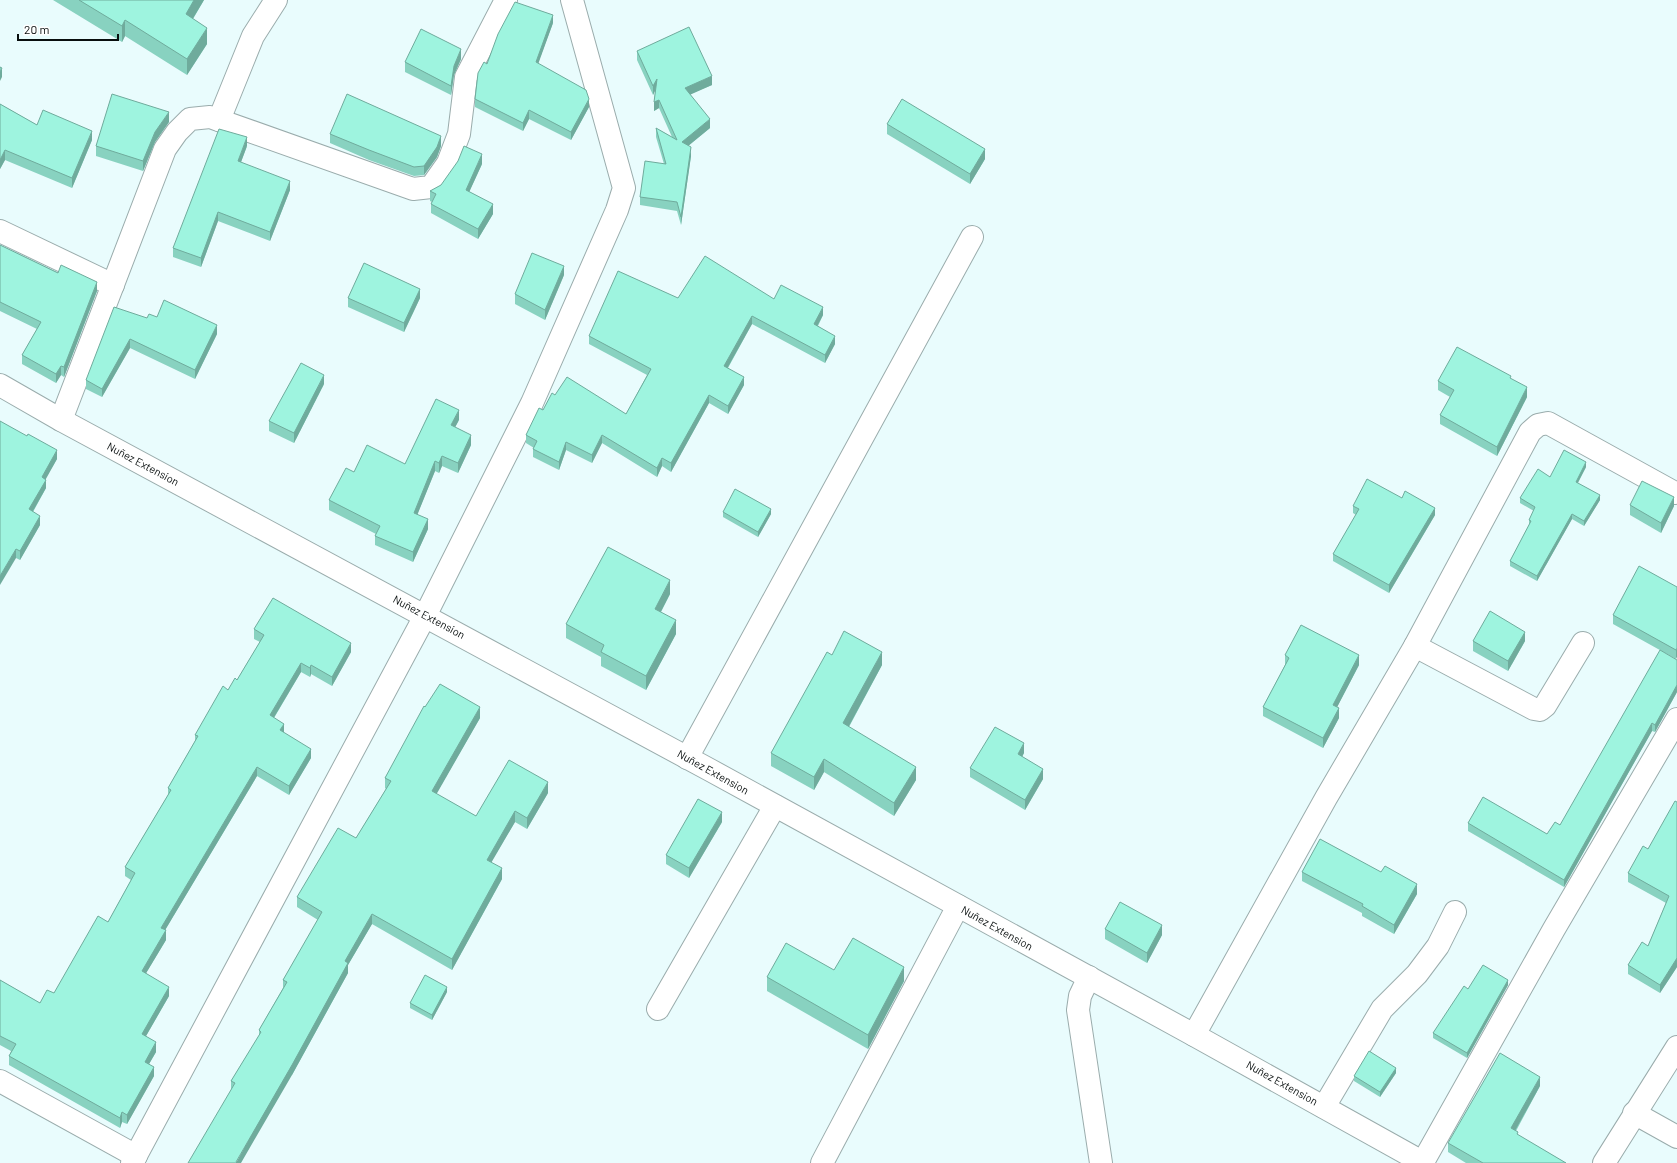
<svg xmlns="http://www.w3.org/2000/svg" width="1677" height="1163" font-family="Barlow,sans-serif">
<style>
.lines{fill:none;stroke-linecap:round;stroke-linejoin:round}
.minor-casing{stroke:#9aacac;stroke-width:24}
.minor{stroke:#fff;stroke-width:22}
.wall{fill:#88d2c0}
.shaded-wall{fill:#6fab9c}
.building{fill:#9ef4df;stroke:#6fab9c}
.labels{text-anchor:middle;stroke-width:3;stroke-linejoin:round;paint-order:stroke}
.street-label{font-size:11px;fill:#080e0e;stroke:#fff}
</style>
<rect width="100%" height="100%" fill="#e9fcfd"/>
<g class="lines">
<defs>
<g id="minor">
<path d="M219 120 253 36 276 0"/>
<path d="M0 231 113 285"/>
<path d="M0 385 61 420 710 770 1194 1035 1424 1163"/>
<path d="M61 420 165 149 177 132 190 119 210 117 413 189 431 187 448 163 459 134 466 77 506 0"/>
<path d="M1415 646 1530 432 1538 425 1548 423 1675 493"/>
<path d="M687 758 972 237"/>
<path d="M1089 977 1080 996 1078 1010 1101 1163"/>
<path d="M658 1009 775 806"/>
<path d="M1194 1035 1326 798 1415 646 1534 709 1540 710 1545 706 1583 643"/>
<path d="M0 1081 136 1156"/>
<path d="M1324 1107 1382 1009 1417 974 1438 946 1455 912"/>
<path d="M1634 1113 1677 1137"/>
<path d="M1423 1162 1554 929 1677 719"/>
<path d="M132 1163 425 616 532 403 617 210 624 188 572 0"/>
<path d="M822 1163 958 906"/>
<path d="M1604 1163 1677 1047"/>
</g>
</defs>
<use href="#minor" class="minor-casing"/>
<use href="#minor" class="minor"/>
</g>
<g class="wall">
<path d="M53 0H204L193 19 207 44 187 75 125 36 122 42Z"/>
<path d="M553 23 538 63 589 107 571 140 529 119 523 131 475 107V99L487 64Z"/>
<path d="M637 51 712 85 690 94 710 128 688 146 691 156 681 225 677 211 640 205V197L664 164 656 137V128L672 137 659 108 654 111 655 90 653 95 637 60Z"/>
<path d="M461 59 454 75 451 95 405 72V62Z"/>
<path d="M0 104 37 125 92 140 72 188 5 160 0 169Z"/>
<path d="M169 122 155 142 143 171 96 156V146Z"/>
<path d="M887 124 985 159 970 184 887 134Z"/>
<path d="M330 134 441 146 437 157 424 175 414 176 369 160 330 143Z"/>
<path d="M247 146 241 162 290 190 270 241 218 221 201 267 173 257V248Z"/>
<path d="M482 164 469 192 493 214 478 239 431 213V204L432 202 430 201V191Z"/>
<path d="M0 245 97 291 64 377 61 375 56 383 22 364V355L37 329 0 311Z"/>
<path d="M564 275 545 320 515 304V294Z"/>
<path d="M348 298H420L404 332 348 307Z"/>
<path d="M678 298 774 299 823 315 818 326 835 344 825 363 752 324 728 368 744 385 728 414 709 403 671 472 662 466 657 477 602 443 592 463 566 450 559 470 533 457V449L534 448 526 443V435L543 410 555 395 626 414 647 375 589 344V336Z"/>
<path d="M157 317 217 334 195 379 130 348 102 397 86 389V380L147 318Z"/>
<path d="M1511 379 1527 397 1497 456 1440 424V415L1450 397 1438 390V381Z"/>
<path d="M324 384 294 443 269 431V421Z"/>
<path d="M459 420 455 427 471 445 458 473 442 466 439 473 435 471 417 515 428 529 413 562 375 545V536L376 534 329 510V500L354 472 405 464Z"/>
<path d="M0 421 57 459 45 479 46 488 33 512 40 525 20 560 16 558Z"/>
<path d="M1586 467 1578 483 1600 500 1584 526 1572 519 1537 581 1510 566V561L1529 525V520L1534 511 1520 503V498L1550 477Z"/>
<path d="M1630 505 1674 506 1661 533 1630 515Z"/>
<path d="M1353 506 1435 515 1389 593 1333 561V554L1356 515 1353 513Z"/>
<path d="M723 512 771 514 758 537 723 517Z"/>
<path d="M1677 587 1676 659 1613 624V615Z"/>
<path d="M670 594 661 612 676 634 646 690 601 666V657L566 638V624Z"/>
<path d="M254 629 351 652 332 686 311 674 310 677 301 672 274 718 284 733 311 758 289 795 257 776 165 930 166 940 146 973 169 996 146 1036 156 1052 149 1064 154 1076 127 1124 122 1122 120 1128 9 1065V1056L11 1051 0 1045V980L40 1003 54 993 108 922 131 880 125 876V867L168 795V788L195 741V735L228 690 237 680 260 642 254 639Z"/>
<path d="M1473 641H1525L1508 671 1473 651Z"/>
<path d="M832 655 882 665 849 727 916 780 894 816 824 772 814 790 771 766V753Z"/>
<path d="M1285 655 1359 665 1337 707 1339 718 1323 748 1263 716V707L1285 665Z"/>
<path d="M1677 660V692L1655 732 1652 731 1564 887 1468 831V823L1547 834 1560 825Z"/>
<path d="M425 707 480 718 436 794 476 816 548 793 527 829 515 822 491 862 502 879 452 970 372 924 348 965V973L292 1075 231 1090V1081L259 1036V1030L283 988V980L318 920 297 907V897L356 838 386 789 385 788V778Z"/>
<path d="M1024 753 1022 757 1043 779 1025 810 970 777V768Z"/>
<path d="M1677 802V967L1660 993 1628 974V965L1648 946 1666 903 1628 882V873L1648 849Z"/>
<path d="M722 822 689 878 666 864V855Z"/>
<path d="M1302 872 1417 894 1394 934 1362 916V913L1302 881Z"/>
<path d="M1105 929 1162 935 1147 963 1105 939Z"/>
<path d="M767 977 904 981 868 1049 767 991Z"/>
<path d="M1508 985 1467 1058 1433 1038V1033L1468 989Z"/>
<path d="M447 992 432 1020 410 1008V1003Z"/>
<path d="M1396 1073 1380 1097 1354 1081V1076Z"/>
<path d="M1540 1086 1516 1131 1518 1135 1566 1163H1466L1448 1152V1143Z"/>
</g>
<g class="shaded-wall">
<path d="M194 0H204L186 30V14Z"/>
<path d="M553 15V23L536 70V62Z"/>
<path d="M125 20V36L122 42V26Z"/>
<path d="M207 28V44L187 75V59Z"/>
<path d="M461 49V59L454 75 451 95V86L454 66Z"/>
<path d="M2 68V77L0 81V72Z"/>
<path d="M712 76V85L685 97V88Z"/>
<path d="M657 79V87L653 95V86Z"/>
<path d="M589 99V107L571 140V132Z"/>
<path d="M659 100V108L654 111V102Z"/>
<path d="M529 110V119L523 131V123Z"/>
<path d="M169 112V122L155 142 143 171V161L155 132Z"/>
<path d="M710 119V128L682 151V142Z"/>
<path d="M92 131V140L72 188V178Z"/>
<path d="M441 136V146L437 157 424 175V166Z"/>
<path d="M247 137V146L238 170V161Z"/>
<path d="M691 147V156L681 225V217Z"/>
<path d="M985 149V159L970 184V174Z"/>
<path d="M5 150V160L0 169V160Z"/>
<path d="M482 154V164L466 199V190Z"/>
<path d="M290 181V190L270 241V232Z"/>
<path d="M493 204V214L478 239V229Z"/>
<path d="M218 212V221L201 267V258Z"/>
<path d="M564 266V275L545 320V310Z"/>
<path d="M97 282V291L64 377V367Z"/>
<path d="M420 289V298L404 332V323Z"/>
<path d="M823 307V315L814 332V324Z"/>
<path d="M752 316V324L724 374V366Z"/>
<path d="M217 325V334L195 379V370Z"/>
<path d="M835 336V344L825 363V355Z"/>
<path d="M130 339V348L102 397V389Z"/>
<path d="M61 366V375L56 383V374Z"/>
<path d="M324 375V384L294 443V433Z"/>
<path d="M744 377V385L728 414V406Z"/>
<path d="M1527 387V397L1497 456V447Z"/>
<path d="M709 395V403L671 472V463Z"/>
<path d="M459 410V420L451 435V425Z"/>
<path d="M471 435V445L458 473V463Z"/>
<path d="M602 435V443L592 463V455Z"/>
<path d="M566 442V450L559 470V462Z"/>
<path d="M57 450V459L42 486V477Z"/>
<path d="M442 456V466L439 473V463Z"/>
<path d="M662 458V466L657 477V468Z"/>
<path d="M435 461V471L414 523V513Z"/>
<path d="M1586 462V467L1576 486V482Z"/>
<path d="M46 480V488L29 518V509Z"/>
<path d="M1600 495V500L1584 526V521Z"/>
<path d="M1674 497V506L1661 533V523Z"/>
<path d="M1435 508V515L1389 593V585Z"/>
<path d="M771 509V514L758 537V532Z"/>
<path d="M1572 514V519L1537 581V576Z"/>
<path d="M40 516V525L20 560V551Z"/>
<path d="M428 519V529L413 562V552Z"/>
<path d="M16 549V558L0 585V576Z"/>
<path d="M670 580V594L655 623V609Z"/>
<path d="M676 620V634L646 690V676Z"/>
<path d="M1525 632V641L1508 671V661Z"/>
<path d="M351 643V652L332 686V677Z"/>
<path d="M1677 648V657L1676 659V650Z"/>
<path d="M882 652V665L843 737V723Z"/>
<path d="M1359 655V665L1333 715V705Z"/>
<path d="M301 663V672L270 724V715Z"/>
<path d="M311 665V674L310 677V668Z"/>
<path d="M1677 685V692L1655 732V725Z"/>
<path d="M480 707V718L432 802V791Z"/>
<path d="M1339 708V718L1323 748V738Z"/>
<path d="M1652 723V731L1564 887V880Z"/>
<path d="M284 724V733L280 730Z"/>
<path d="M1024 743V753L1018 764V754Z"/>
<path d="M311 749V758L289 795V786Z"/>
<path d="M824 759V772L814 790V777Z"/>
<path d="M257 767V776L161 937V928Z"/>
<path d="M916 767V780L894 816V803Z"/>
<path d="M1043 769V779L1025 810V800Z"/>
<path d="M548 782V793L527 829V818Z"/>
<path d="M515 811V822L487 870V860Z"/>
<path d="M722 812V822L689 878V868Z"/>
<path d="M502 868V879L452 970V959Z"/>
<path d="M1417 884V894L1394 934V925Z"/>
<path d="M372 914V924L348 965V973L292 1075 241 1163H236L345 961Z"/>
<path d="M1162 925V935L1147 963V953Z"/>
<path d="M166 930V940L142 980V971Z"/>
<path d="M1677 958V967L1660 993V985Z"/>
<path d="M904 967V981L868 1049V1035Z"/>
<path d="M1508 980V985L1467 1058V1053Z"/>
<path d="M169 987V996L142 1043V1034Z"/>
<path d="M447 987V992L432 1020V1015Z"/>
<path d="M156 1042V1052L145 1071V1062Z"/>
<path d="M154 1067V1076L127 1124V1115Z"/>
<path d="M1396 1068V1073L1380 1097V1092Z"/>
<path d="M1540 1077V1086L1511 1138V1128Z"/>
<path d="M122 1112V1122L120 1128V1118Z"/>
</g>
<g class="building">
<path d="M79 0H194L186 14 207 28 187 59 125 20 122 26Z"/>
<path d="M515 2 553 15 536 62 586 90 589 99 571 132 529 110 523 123 475 99 478 73 484 62 487 64 498 34Z"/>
<path d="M689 27 712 76 685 88 710 119 682 142 691 147 681 217 677 202 640 197 645 161 666 164 656 128 677 140 659 100 654 102 657 79 653 86 637 51Z"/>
<path d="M421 29 461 49 454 66 451 86 405 62Z"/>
<path d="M0 67 2 68 0 72Z"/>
<path d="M112 94 169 112 155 132 143 161 96 146Z"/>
<path d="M347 94 441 136 437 147 424 166 414 167 369 150 330 134Z"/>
<path d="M902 99 985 149 970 174 887 124Z"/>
<path d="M0 104 37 125 43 110 92 131 72 178 5 150 0 160Z"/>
<path d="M219 129 247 137 238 161 290 181 270 232 218 212 201 258 173 248Z"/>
<path d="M464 146 482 154 466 190 493 204 478 229 431 204 436 194 430 191 441 185 458 161Z"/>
<path d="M0 245 58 273 61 265 97 282 64 367 61 366 56 374 22 355 41 322 0 302Z"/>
<path d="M532 253 564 266 545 310 515 294Z"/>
<path d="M705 256 774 299 781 285 823 307 814 324 835 336 825 355 752 316 724 366 744 377 728 406 709 395 671 463 662 458 657 468 602 435 592 455 566 442 559 462 533 449 537 441 526 435 539 408 543 410 552 393 555 395 567 377 626 414 651 369 589 336 618 271 678 298Z"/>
<path d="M364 263 420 289 404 323 348 298Z"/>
<path d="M164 300 217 325 195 370 130 339 102 389 86 380 114 307 147 318 149 314 157 317Z"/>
<path d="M1457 347 1511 376 1510 378 1527 387 1497 447 1440 415 1454 390 1438 381Z"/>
<path d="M301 363 324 375 294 433 269 421Z"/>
<path d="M436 399 459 410 451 425 471 435 458 463 442 456 439 463 435 461 414 513 428 519 413 552 375 536 380 526 329 500 346 468 354 472 367 445 405 464Z"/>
<path d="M0 421 27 436 28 434 57 450 42 477 46 480 29 509 40 516 20 551 16 549 0 576Z"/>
<path d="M1564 450 1586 462 1576 482 1600 495 1584 521 1572 514 1537 576 1510 561 1531 521 1529 520 1535 507 1520 498 1538 469 1550 477Z"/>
<path d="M1367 479 1402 498 1405 491 1435 508 1389 585 1333 554 1359 509 1353 506Z"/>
<path d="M1642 481 1674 497 1661 523 1630 505Z"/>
<path d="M735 489 771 509 758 532 723 512Z"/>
<path d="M608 547 670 580 655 609 676 620 646 676 601 652 604 645 566 624Z"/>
<path d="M1639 566 1677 587V648L1676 650 1613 615Z"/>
<path d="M273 598 351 643 332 677 311 665 310 668 301 663 270 715 284 724 280 730 311 749 289 786 257 767 161 928 166 930 142 971 169 987 142 1034 156 1042 145 1062 154 1067 127 1115 122 1112 120 1118 9 1056 16 1044 0 1036V980L40 1003 47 990 54 993 98 916 108 922 135 873 125 867 171 790 168 788 198 736 195 735 223 686 228 690 235 678 237 680 264 635 254 629Z"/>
<path d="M1490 611 1525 632 1508 661 1473 641Z"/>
<path d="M1301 625 1359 655 1333 705 1339 708 1323 738 1263 707 1289 658 1285 655Z"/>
<path d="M844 631 882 652 843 723 916 767 894 803 824 759 814 777 771 753 827 652 832 655Z"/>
<path d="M1660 650 1677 660V685L1655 725 1652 723 1564 880 1468 823 1483 797 1547 834 1555 822 1560 825Z"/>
<path d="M440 684 480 707 432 791 476 816 509 760 548 782 527 818 515 811 487 860 502 868 452 959 372 914 345 961 348 963 292 1065 236 1162 237 1163H188L235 1083 231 1081 261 1032 259 1030 287 982 283 980 322 912 297 897 338 828 356 838 391 781 385 778 424 706 425 707Z"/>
<path d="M995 727 1024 743 1018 754 1043 769 1025 800 970 768Z"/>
<path d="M698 799 722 812 689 868 666 855Z"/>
<path d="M1675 801 1677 802V958L1660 985 1628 965 1642 942 1648 946 1669 896 1628 873 1643 846 1648 849Z"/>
<path d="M1320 839 1381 872 1385 866 1417 884 1394 925 1362 906 1363 904 1302 872Z"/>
<path d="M1120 902 1162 925 1147 953 1105 929Z"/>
<path d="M853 938 904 967 868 1035 767 977 786 943 834 970Z"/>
<path d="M1483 965 1508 980 1467 1053 1433 1033 1464 986 1468 989Z"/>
<path d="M425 975 447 987 432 1015 410 1003Z"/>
<path d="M1369 1051 1396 1068 1380 1092 1354 1076Z"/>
<path d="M1500 1053 1540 1077 1511 1128 1518 1132 1517 1134 1566 1163H1483L1448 1143Z"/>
</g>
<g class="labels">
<g class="street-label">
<text transform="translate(143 464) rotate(28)" y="4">Nuñez Extension</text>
<text transform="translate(429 617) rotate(28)" y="4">Nuñez Extension</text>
<text transform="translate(713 772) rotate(29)" y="4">Nuñez Extension</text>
<text transform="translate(997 928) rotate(29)" y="4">Nuñez Extension</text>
<text transform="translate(1282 1083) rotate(29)" y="4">Nuñez Extension</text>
</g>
</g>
<path d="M18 34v6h100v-6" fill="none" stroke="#080e0e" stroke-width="2"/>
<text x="24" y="34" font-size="12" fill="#080e0e" stroke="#ffffff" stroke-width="3" paint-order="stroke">20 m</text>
</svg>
